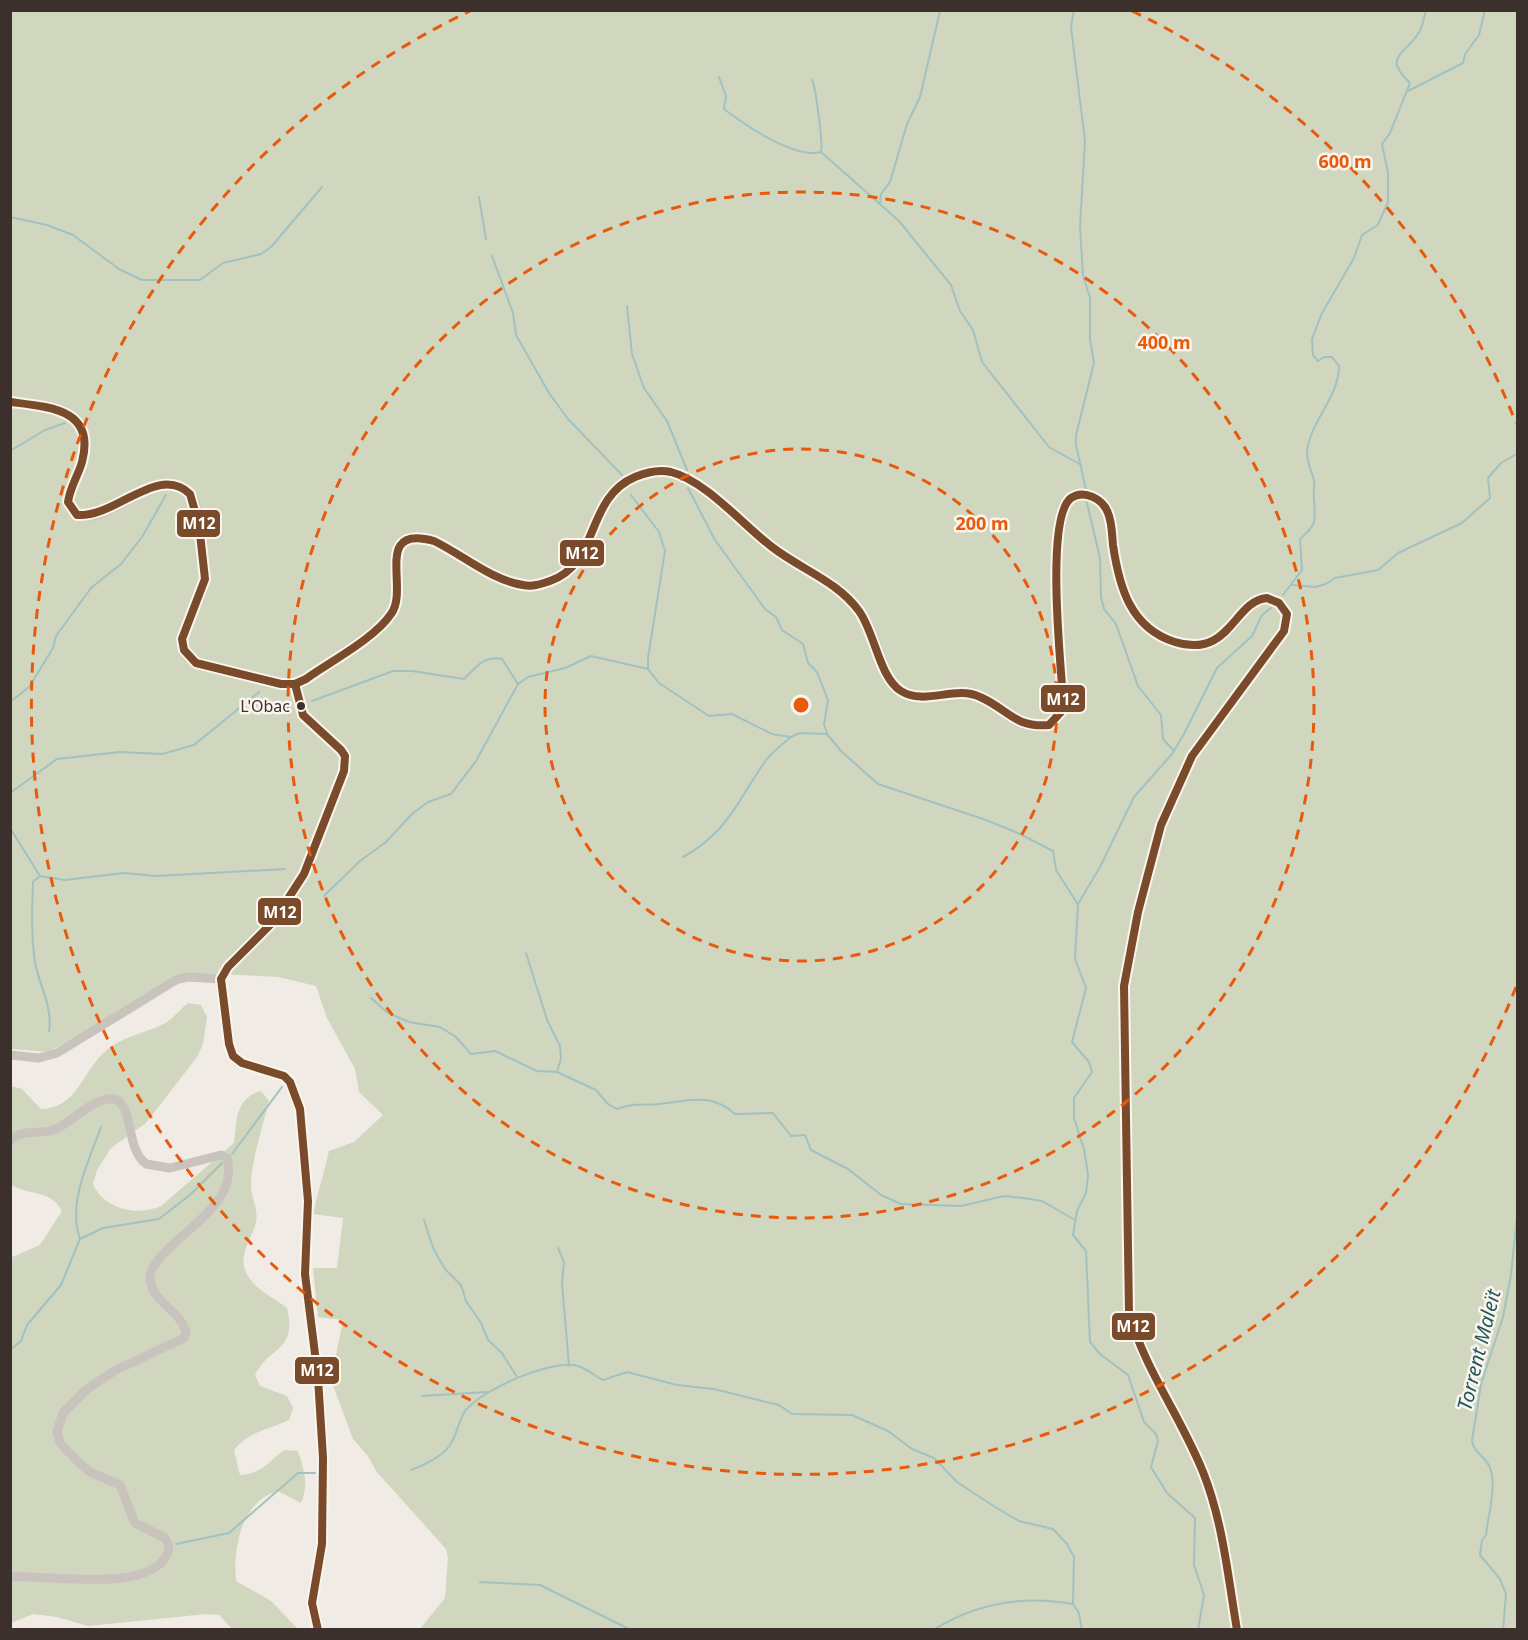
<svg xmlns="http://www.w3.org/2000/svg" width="1528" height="1640" font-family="'Noto Sans',sans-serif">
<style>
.green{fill:#d1d6bf}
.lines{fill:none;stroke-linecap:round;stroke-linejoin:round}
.stream{stroke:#a1c2c1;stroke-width:2}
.minor{stroke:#c9c3be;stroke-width:9}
.tertiary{stroke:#c9c3be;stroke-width:10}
.bus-1-casing{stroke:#fbf5ee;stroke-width:12}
.bus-1{stroke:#7a4b2a;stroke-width:8}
.ring{fill:none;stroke:#e8590c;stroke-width:3;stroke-dasharray:10 8}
.bus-dot{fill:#3b302b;stroke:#fbf5ee;stroke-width:2}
.labels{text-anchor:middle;stroke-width:5;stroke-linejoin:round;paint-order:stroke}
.bus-label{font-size:16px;fill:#3b302b;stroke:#fbf5ee;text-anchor:end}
.water-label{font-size:20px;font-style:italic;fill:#1f5a5e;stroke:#fbf5ee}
.centre{fill:#e8590c;stroke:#fbf5ee;stroke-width:3}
.ring-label{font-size:18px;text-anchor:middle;font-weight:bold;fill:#e8590c;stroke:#fbf5ee;stroke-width:5;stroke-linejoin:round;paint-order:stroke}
.line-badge{stroke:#fbf5ee;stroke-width:2}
.badge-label{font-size:16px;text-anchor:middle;font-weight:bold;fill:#fff}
</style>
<rect width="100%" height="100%" fill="#f0ebe5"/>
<g class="green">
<path d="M10 11H1517V1629H420L445 1598 448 1558 446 1549 376 1471 368 1456 353 1439 331 1380 343 1320 318 1317 313 1268H337L343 1218 313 1214 329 1151 354 1142 383 1115 359 1092 355 1069 327 1018 316 986 278 977 220 974 183 978 48 1052 11 1049Z"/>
<path d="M188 1003 201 1005 207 1017 203 1044 197 1057 146 1123 111 1148 97 1170 93 1184C104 1209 137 1217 161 1206L234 1143C237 1120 235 1098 261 1091L269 1101C263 1125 252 1159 251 1183 250 1196 259 1210 256 1223 251 1241 236 1257 248 1276 257 1291 273 1297 287 1308 298 1351 268 1347 255 1375L260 1386 287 1396 293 1408 289 1420C268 1430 249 1431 234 1450L240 1475C261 1474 269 1462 284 1450L298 1451C304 1470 309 1484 301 1503L278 1491C241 1501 233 1548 236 1581L271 1601 298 1629H232L219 1615 206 1614 88 1626 57 1617 33 1614 11 1623 10 1258 40 1245 62 1211C50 1189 30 1196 11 1185V1086L22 1089 41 1109C79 1108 81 1071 107 1050 125 1035 148 1033 167 1022 174 1017 181 1009 188 1003Z"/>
</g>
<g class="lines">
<g class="stream">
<path d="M1074 10 1071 27 1085 141 1080 226 1083 275 1090 298V339L1094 363 1076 435V445L1086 490"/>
<path d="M719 77 726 96 724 109C745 125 794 159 821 152L899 221 951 285 960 311 973 330 982 362 1049 447 1081 465"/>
<path d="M812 80C816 88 823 144 821 152"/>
<path d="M1408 91 1463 63 1465 54 1479 35 1485 10"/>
<path d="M479 197 486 239"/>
<path d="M880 204 881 194 890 182 907 124 920 97 940 11"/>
<path d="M10 217 47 225 73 235 119 269 142 280H200L223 263 261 254 271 247 322 187"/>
<path d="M492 256 513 313 516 335 549 393 568 419 622 475"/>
<path d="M627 306 632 354 644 388 667 421 687 470"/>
<path d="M10 451 45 430 65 423"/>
<path d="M688 488 715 540 765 609 776 617 782 630 803 644 808 663 817 672 828 700 824 724 827 733"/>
<path d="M631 495 659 532 665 551 648 658V669L659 683 709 716 732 714 772 734 791 737 800 733 827 734 841 751 878 784 986 820 1018 833 1053 851 1056 870 1077 903"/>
<path d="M1086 499 1100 558 1101 597 1104 609 1116 624 1138 686 1161 715 1163 739 1174 751"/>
<path d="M1292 585 1315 587 1326 584 1335 578 1378 570 1398 553 1462 523 1490 498 1488 478 1501 463 1518 453"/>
<path d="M1283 595 1302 570 1300 539C1318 523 1315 522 1314 499 1313 493 1315 486 1314 480 1312 471 1307 464 1307 453 1309 422 1339 398 1339 366L1332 357H1324L1318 361 1313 355 1312 339 1322 313 1354 258 1362 235 1378 225 1388 202V173L1382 144 1390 133 1410 83C1383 57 1403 56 1418 34 1423 27 1424 18 1426 10"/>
<path d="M312 701 393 671H412L464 679C476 667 485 655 502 659L518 684"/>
<path d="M10 702 29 687 53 648 56 636 91 588 121 564 142 537 166 495"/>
<path d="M10 793 57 759 120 752 162 754 194 745 259 692"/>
<path d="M10 828 40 876 65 880 124 873 156 876 285 869"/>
<path d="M683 857C727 833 737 802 764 763 771 752 782 745 791 737"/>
<path d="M40 876 33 882C32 908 31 936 35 962 39 986 53 1006 49 1031"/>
<path d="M324 896 360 861 386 842 412 814 428 802 451 794 476 761 518 684 528 677 565 668 591 656 648 669"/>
<path d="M526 953 547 1020 560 1046 561 1058 557 1072 596 1090 608 1104 617 1109C637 1102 641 1106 659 1104 688 1101 711 1092 735 1114L773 1113 791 1136 805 1135 811 1150 848 1169 881 1195 901 1204 961 1206 1004 1196 1023 1198 1042 1201 1075 1220"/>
<path d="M371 998 388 1013 409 1022 440 1027 456 1037 471 1054 495 1051 537 1071 557 1072"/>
<path d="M232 1154 282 1087"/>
<path d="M424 1220 433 1248 445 1269 461 1285 466 1301 481 1323 488 1340 502 1353 517 1377"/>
<path d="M80 1239C67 1203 89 1161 101 1127"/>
<path d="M558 1248 564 1262 562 1283 569 1366"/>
<path d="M10 1350 21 1341 27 1325 61 1285 80 1239 103 1228 159 1219 191 1194 222 1163"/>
<path d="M422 1396 487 1392"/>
<path d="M411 1470C424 1465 442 1457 450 1445 457 1435 458 1422 465 1411 481 1390 553 1358 578 1366 587 1369 595 1376 603 1380L627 1372 677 1385 714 1389 754 1399 779 1405 792 1414 852 1415 888 1431 912 1449 934 1458 957 1482 995 1507 1019 1521 1053 1529 1067 1544 1074 1557 1073 1604"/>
<path d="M176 1544 229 1533 298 1473H315"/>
<path d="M480 1582 540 1585 631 1630"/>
<path d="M933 1630C976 1603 1023 1595 1073 1604L1079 1613 1082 1630"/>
<path d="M1198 1630 1204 1595 1194 1565 1195 1518 1167 1493 1151 1467 1158 1441 1156 1434 1144 1422 1128 1375 1100 1354 1090 1342 1086 1251 1073 1235 1077 1211 1086 1193 1088 1175 1084 1149 1074 1118V1098L1092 1072 1089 1062 1072 1042 1086 988 1075 959 1078 904 1100 867 1134 797 1172 754 1184 734 1217 668 1252 636 1262 615 1271 608"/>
<path d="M1503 1630 1506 1594 1500 1579 1480 1555 1482 1540 1486 1535C1488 1516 1497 1486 1490 1468 1486 1456 1474 1454 1472 1441L1481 1384 1503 1317 1511 1275 1518 1206"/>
</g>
<g class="minor">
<path d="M295 684 303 715 341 750 345 756 344 771 304 874 273 922 228 967 221 979 229 1044 233 1056 242 1063 284 1076 290 1082 300 1109 308 1201 305 1274 318 1378 323 1458 322 1544 312 1603 318 1630"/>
<path d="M10 1055 39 1058 57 1053 176 980 188 977 221 979"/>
<path d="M10 1141C23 1127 41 1136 56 1129 74 1120 95 1096 116 1099 134 1110 126 1149 146 1164L170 1168 221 1155 227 1158C241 1211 162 1237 150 1275 149 1303 183 1310 186 1334L184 1338 114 1371 86 1390 63 1413 57 1431 60 1443 78 1462 90 1472 120 1485 135 1523 165 1538C169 1544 170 1548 167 1555 147 1594 48 1574 10 1577"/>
</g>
<path class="tertiary" d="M10 402C48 407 98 407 82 461 78 475 69 487 68 502L77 515C106 522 134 490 161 484 172 481 187 488 193 498 198 507 206 569 205 579 202 600 188 619 182 639 182 652 186 656 196 663L281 684H295L306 679 382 625C388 618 395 612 397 602 400 582 384 550 410 539 436 527 493 585 526 586 536 587 548 582 557 579 604 559 578 491 647 472 659 469 673 471 683 477 720 498 749 532 784 556 806 571 831 578 849 599 857 607 865 618 870 629 879 646 883 679 899 690 920 705 948 687 971 693 1003 702 1010 733 1049 725L1061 712 1063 700 1055 562 1063 509C1074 484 1097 494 1108 512 1114 540 1116 583 1129 606 1150 643 1201 661 1233 626 1240 618 1246 604 1258 600 1270 595 1282 602 1287 614L1284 631 1192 756 1161 825 1138 912 1124 986 1129 1313C1142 1371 1181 1418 1203 1472 1223 1522 1228 1577 1237 1630"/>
<defs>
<g id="bus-1">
<path d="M10 402C50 407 96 409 82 462 78 476 70 487 68 502L77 515C116 518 158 463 190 494L199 525 205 579 182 639 184 650 196 663 281 684H295L306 679C331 661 374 639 391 614 410 589 372 524 434 541 463 555 491 580 523 585 533 587 541 584 550 581 600 564 585 498 635 477 647 472 658 469 671 472 706 481 743 525 772 547 802 570 837 581 859 611 875 633 879 677 901 691 925 706 955 685 980 697 1008 709 1014 728 1049 725L1061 712 1063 700C1061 665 1045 518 1071 498 1084 489 1103 499 1108 513 1112 522 1112 535 1113 545 1119 586 1130 628 1175 642 1231 659 1233 601 1267 598L1279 603 1287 614 1284 631 1192 756 1161 825 1138 912 1124 986 1129 1313C1145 1370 1181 1417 1203 1472 1223 1522 1228 1577 1237 1630"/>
<path d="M295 684 303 715 341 750 345 756 344 771 304 874 273 922 228 967 221 979 229 1044 233 1056 242 1063 284 1076 290 1082 300 1109 308 1201 305 1274 318 1378 323 1458 322 1544 312 1603 318 1630"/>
</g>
</defs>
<use href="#bus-1" class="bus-1-casing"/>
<use href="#bus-1" class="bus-1"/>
</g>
<g class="ring">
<circle cx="801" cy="705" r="256"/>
<circle cx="801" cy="705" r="513"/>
<path d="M1516 987A769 769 0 1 1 470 11M1132 11A769 769 0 0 1 1516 423"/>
</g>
<circle class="bus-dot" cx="301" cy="706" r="5"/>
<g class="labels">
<g class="bus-label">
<text x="290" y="712">L'Obac</text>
</g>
<g class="water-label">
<text transform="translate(1479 1350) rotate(-76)" y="7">Torrent Maleït</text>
</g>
</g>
<circle cx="801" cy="705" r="9" class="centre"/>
<g class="ring-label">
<text x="1345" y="168">600 m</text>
<text x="1164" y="349">400 m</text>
<text x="982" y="530">200 m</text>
</g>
<g class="line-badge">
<rect x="176" y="509" width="45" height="29" rx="6" fill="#7a4b2a"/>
<rect x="559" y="539" width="46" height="28" rx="6" fill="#7a4b2a"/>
<rect x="1040" y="684" width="46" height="29" rx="6" fill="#7a4b2a"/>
<rect x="257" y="897" width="45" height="29" rx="6" fill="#7a4b2a"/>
<rect x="1111" y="1312" width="45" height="29" rx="6" fill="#7a4b2a"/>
<rect x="294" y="1356" width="46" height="29" rx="6" fill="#7a4b2a"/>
</g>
<g class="badge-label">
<text x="199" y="529">M12</text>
<text x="582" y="559">M12</text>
<text x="1063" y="705">M12</text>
<text x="280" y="918">M12</text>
<text x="1133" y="1332">M12</text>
<text x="317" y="1376">M12</text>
</g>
<rect width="1528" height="1640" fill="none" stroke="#3b302b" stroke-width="24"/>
</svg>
